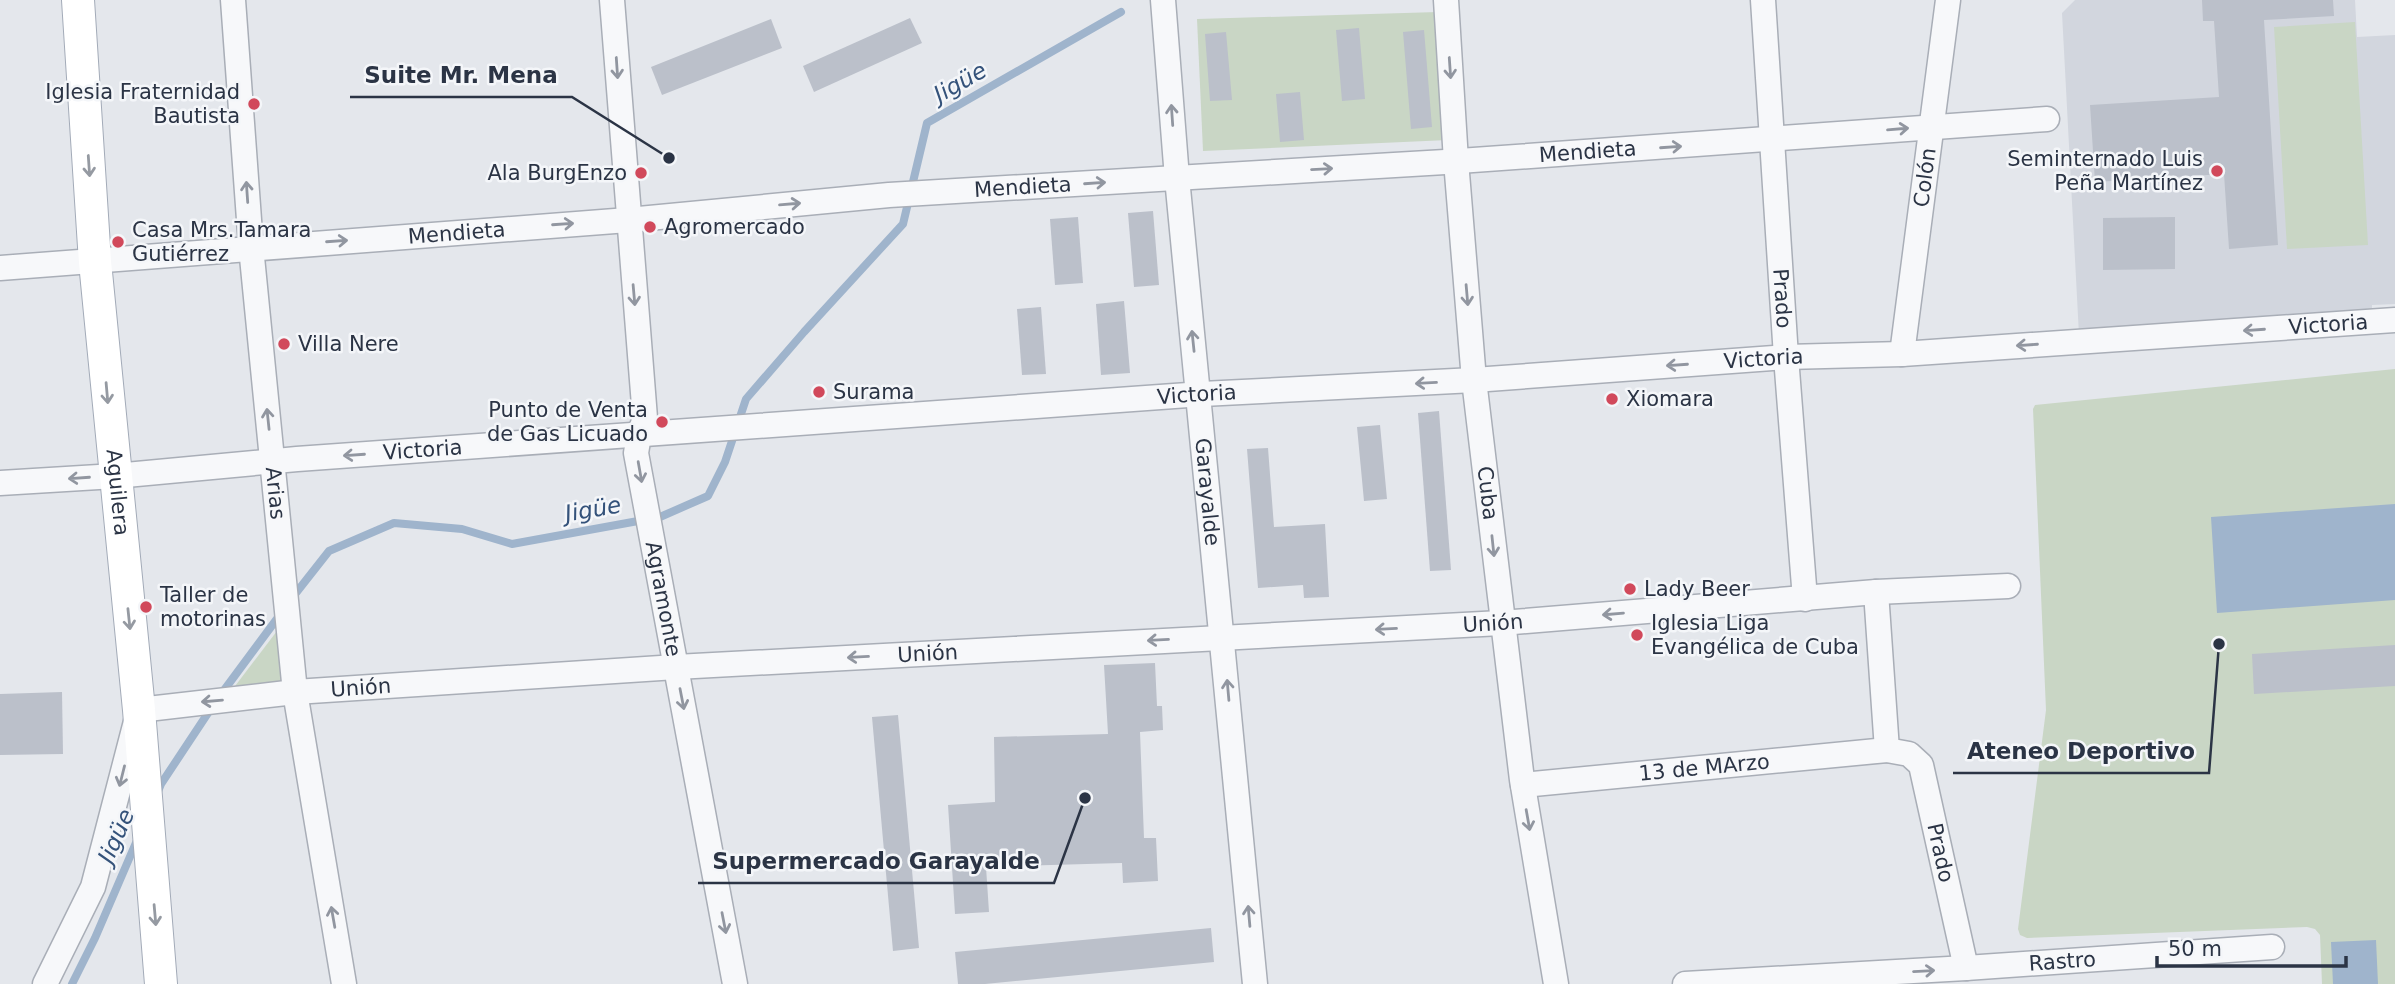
<svg xmlns="http://www.w3.org/2000/svg" width="2395" height="984" font-family="'DejaVu Sans',sans-serif">
<style>
.built{fill:#d2d6de}
.green{fill:#c9d6c5}
.water{fill:#9fb4cc}
.lines{fill:none;stroke-linecap:round;stroke-linejoin:round}
.stream{stroke:#9fb4cc;stroke-width:8}
.building{fill:#bbc0ca}
.minor-casing{stroke:#a9aeb7;stroke-width:27}
.major-casing{stroke:#a3abb8;stroke-width:34}
.minor{stroke:#f7f8fa;stroke-width:24}
.major{stroke:#fff;stroke-width:32}
.oneway{stroke:#9196a0}
.oneway2{stroke:#959aa2}
.poi-dot{fill:#d1495b;stroke:#f4f6f9;stroke-width:2.5}
.labels{text-anchor:middle;stroke-width:5;stroke-linejoin:round;paint-order:stroke}
.poi-label{font-size:21px;fill:#2b3445;stroke:#f4f6f9;text-anchor:start}
.street-label{font-size:21px;fill:#2b3445;stroke:#f4f6f9}
.water-label{font-size:23px;font-style:italic;fill:#34527a;stroke:#f4f6f9}
.leader{fill:none;stroke:#2b3445;stroke-width:2.5}
.callout-dot{fill:#2b3445;stroke:#f4f6f9;stroke-width:2.5}
.callout-label{font-size:23px;text-anchor:middle;font-weight:bold;fill:#2b3445;stroke:#f4f6f9;stroke-width:5;stroke-linejoin:round;paint-order:stroke}
</style>
<rect width="100%" height="100%" fill="#e4e7ec"/>
<path class="built" d="M2075 0H2355L2357 37 2395 35V304L2372 305V318L2079 335 2062 13Z"/>
<g class="green">
<path d="M1438 12 1448 140 1203 151 1197 19Z"/>
<path d="M2355 22 2368 245 2287 249 2274 27Z"/>
<path d="M2395 369V984H2322L2320 935 2315 929 2307 927 2027 938 2020 935 2018 929 2046 710 2033 409 2035 405Z"/>
<path d="M280 627 287 687 229 694Z"/>
</g>
<g class="water">
<path d="M2395 504V600L2217 613 2211 517Z"/>
<path d="M2376 940 2378 984H2333L2331 942Z"/>
</g>
<g class="lines">
<g class="stream">
<path d="M292 598 329 551 394 523 462 529 512 544 660 517 708 496 725 462 746 399 804 332 903 224 927 123 1121 12"/>
<path d="M219 697 282 612"/>
<path d="M157 794 161 784 212 707"/>
<path d="M72 984 95 938 138 838"/>
</g>
</g>
<g class="building">
<path d="M2202 0H2333L2334 16 2264 20 2278 245 2229 249 2224 174 2095 182 2090 105 2219 97 2214 21H2203Z"/>
<path d="M910 18 922 43 814 92 803 66Z"/>
<path d="M771 19 782 48 662 95 651 67Z"/>
<path d="M1359 28 1365 99 1342 101 1336 30Z"/>
<path d="M1424 30 1432 127 1411 129 1403 32Z"/>
<path d="M1226 32 1232 100 1210 101 1205 34Z"/>
<path d="M1300 92 1304 140 1280 142 1276 94Z"/>
<path d="M1153 211 1159 285 1134 287 1128 213Z"/>
<path d="M1078 217 1083 283 1055 285 1050 219Z"/>
<path d="M2175 217V269L2103 270V218Z"/>
<path d="M1124 301 1130 373 1101 375 1096 304Z"/>
<path d="M1041 307 1046 374 1022 375 1017 309Z"/>
<path d="M1439 411 1451 570 1430 571 1418 413Z"/>
<path d="M1380 425 1387 499 1364 501 1357 427Z"/>
<path d="M1268 448 1274 527 1325 524 1329 597 1304 598 1303 585 1258 588 1247 449Z"/>
<path d="M2395 645V686L2254 694 2252 654Z"/>
<path d="M1155 663 1157 706H1162L1163 730 1140 732 1144 838H1156L1158 881 1123 883 1122 863 986 867 989 912 955 914 948 805 995 802 994 737 1108 734 1104 665Z"/>
<path d="M62 692 63 754 0 755V694Z"/>
<path d="M898 715 919 948 893 951 872 717Z"/>
<path d="M1211 928 1214 962 985 984H958L955 952Z"/>
</g>
<g class="lines">
<defs>
<g id="minor">
<path id="s1" d="M233 0 251 247 295 692 344 984"/>
<path id="s2" d="M612 0 645 418 639 435 636 453 735 984"/>
<path id="s3" d="M1163 0 1177 178 1255 984"/>
<path id="s4" d="M1446 0 1456 161 1474 380 1522 780 1556 984"/>
<path id="s5" d="M1763 0 1786 357 1805 599"/>
<path id="s6" d="M0 268 628 220 889 195 1445 162 2047 119"/>
<path id="s7" d="M1902 354 1948 0"/>
<path id="s8" d="M0 483 115 476 297 459 1202 394 1474 380 1786 357 1902 354 2395 320"/>
<path id="s9" d="M1876 592 1887 750 1909 754 1921 765 1966 968"/>
<path id="s10" d="M1523 785 1887 750"/>
<path id="s11" d="M45 984 93 887 139 710 295 692 676 667 1501 623 1876 592 2008 586"/>
<path id="s12" d="M1685 984 1966 968 2272 947"/>
</g>
<g id="major">
<path id="s13" d="M78 0 95 262 139 710 161 984"/>
</g>
</defs>
<use href="#minor" class="minor-casing"/>
<use href="#major" class="major-casing"/>
<use href="#minor" class="minor"/>
<use href="#major" class="major"/>
</g>
<defs><path id="oneway-shaft" d="M-6 0H5M1.5-3L5.5 0L1.5 3" fill="none" stroke-width="1.6" stroke-linecap="round" stroke-linejoin="round" transform="scale(1.75)"/></defs>
<g class="oneway">
<use href="#oneway-shaft" transform="translate(617 68) rotate(86)"/>
<use href="#oneway-shaft" transform="translate(1450 68) rotate(86)"/>
<use href="#oneway-shaft" transform="translate(1172 115) rotate(-94)"/>
<use href="#oneway-shaft" transform="translate(1898 129) rotate(-5)"/>
<use href="#oneway-shaft" transform="translate(1671 147) rotate(-4)"/>
<use href="#oneway-shaft" transform="translate(1322 169) rotate(-3)"/>
<use href="#oneway-shaft" transform="translate(1095 183) rotate(-4)"/>
<use href="#oneway-shaft" transform="translate(247 192) rotate(-94)"/>
<use href="#oneway-shaft" transform="translate(790 204) rotate(-5)"/>
<use href="#oneway-shaft" transform="translate(563 224) rotate(-4)"/>
<use href="#oneway-shaft" transform="translate(337 241) rotate(-4)"/>
<use href="#oneway-shaft" transform="translate(634 295) rotate(85)"/>
<use href="#oneway-shaft" transform="translate(1467 295) rotate(85)"/>
<use href="#oneway-shaft" transform="translate(2254 330) rotate(176)"/>
<use href="#oneway-shaft" transform="translate(1193 341) rotate(-96)"/>
<use href="#oneway-shaft" transform="translate(2027 345) rotate(176)"/>
<use href="#oneway-shaft" transform="translate(1677 365) rotate(176)"/>
<use href="#oneway-shaft" transform="translate(1426 383) rotate(177)"/>
<use href="#oneway-shaft" transform="translate(268 419) rotate(-96)"/>
<use href="#oneway-shaft" transform="translate(354 455) rotate(176)"/>
<use href="#oneway-shaft" transform="translate(640 472) rotate(80)"/>
<use href="#oneway-shaft" transform="translate(79 478) rotate(176)"/>
<use href="#oneway-shaft" transform="translate(1493 546) rotate(84)"/>
<use href="#oneway-shaft" transform="translate(1613 614) rotate(175)"/>
<use href="#oneway-shaft" transform="translate(1386 629) rotate(177)"/>
<use href="#oneway-shaft" transform="translate(1158 640) rotate(177)"/>
<use href="#oneway-shaft" transform="translate(858 657) rotate(177)"/>
<use href="#oneway-shaft" transform="translate(1228 690) rotate(-95)"/>
<use href="#oneway-shaft" transform="translate(682 699) rotate(79)"/>
<use href="#oneway-shaft" transform="translate(212 701) rotate(175)"/>
<use href="#oneway-shaft" transform="translate(122 776) rotate(104)"/>
<use href="#oneway-shaft" transform="translate(1528 820) rotate(80)"/>
<use href="#oneway-shaft" transform="translate(1249 916) rotate(-95)"/>
<use href="#oneway-shaft" transform="translate(333 917) rotate(-100)"/>
<use href="#oneway-shaft" transform="translate(724 923) rotate(79)"/>
<use href="#oneway-shaft" transform="translate(1924 971) rotate(-3)"/>
</g>
<g class="oneway2">
<use href="#oneway-shaft" transform="translate(89 166) rotate(86)"/>
<use href="#oneway-shaft" transform="translate(107 393) rotate(85)"/>
<use href="#oneway-shaft" transform="translate(129 619) rotate(84)"/>
<use href="#oneway-shaft" transform="translate(155 915) rotate(85)"/>
</g>
<g class="poi-dot">
<circle cx="254" cy="104" r="7"/>
<circle cx="2217" cy="171" r="7"/>
<circle cx="641" cy="173" r="7"/>
<circle cx="650" cy="227" r="7"/>
<circle cx="118" cy="242" r="7"/>
<circle cx="284" cy="344" r="7"/>
<circle cx="819" cy="392" r="7"/>
<circle cx="1612" cy="399" r="7"/>
<circle cx="662" cy="422" r="7"/>
<circle cx="1630" cy="589" r="7"/>
<circle cx="146" cy="607" r="7"/>
<circle cx="1637" cy="635" r="7"/>
</g>
<g class="labels">
<g class="poi-label">
<text x="240" y="99" text-anchor="end">Iglesia Fraternidad<tspan x="240" dy="24">Bautista</tspan></text>
<text x="2203" y="166" text-anchor="end">Seminternado Luis<tspan x="2203" dy="24">Peña Martínez</tspan></text>
<text x="627" y="180" text-anchor="end">Ala BurgEnzo</text>
<text x="664" y="234">Agromercado</text>
<text x="132" y="237">Casa Mrs.Tamara<tspan x="132" dy="24">Gutiérrez</tspan></text>
<text x="298" y="351">Villa Nere</text>
<text x="833" y="399">Surama</text>
<text x="1626" y="406">Xiomara</text>
<text x="648" y="417" text-anchor="end">Punto de Venta<tspan x="648" dy="24">de Gas Licuado</tspan></text>
<text x="1644" y="596">Lady Beer</text>
<text x="160" y="602">Taller de<tspan x="160" dy="24">motorinas</tspan></text>
<text x="1651" y="630">Iglesia Liga<tspan x="1651" dy="24">Evangélica de Cuba</tspan></text>
</g>
<g class="street-label">
<text dy="7" stroke="none"><textPath href="#s6" startOffset="1592">Mendieta</textPath></text>
<text dy="7" stroke="none"><textPath href="#s7" startOffset="178">Colón</textPath></text>
<text dy="7" stroke="none"><textPath href="#s6" startOffset="1026">Mendieta</textPath></text>
<text dy="7" stroke="none"><textPath href="#s6" startOffset="458">Mendieta</textPath></text>
<text dy="7" stroke="none"><textPath href="#s5" startOffset="299">Prado</textPath></text>
<text dy="7" stroke="none"><textPath href="#s8" startOffset="2334">Victoria</textPath></text>
<text dy="7" stroke="none"><textPath href="#s8" startOffset="1768">Victoria</textPath></text>
<text dy="7" stroke="none"><textPath href="#s8" startOffset="1200">Victoria</textPath></text>
<text dy="7" stroke="none"><textPath href="#s8" startOffset="424">Victoria</textPath></text>
<text dy="7" stroke="none"><textPath href="#s13" startOffset="494">Aguilera</textPath></text>
<text dy="7" stroke="none"><textPath href="#s3" startOffset="494">Garayalde</textPath></text>
<text dy="7" stroke="none"><textPath href="#s1" startOffset="495">Arias</textPath></text>
<text dy="7" stroke="none"><textPath href="#s4" startOffset="495">Cuba</textPath></text>
<text dy="7" stroke="none"><textPath href="#s2" startOffset="604">Agramonte</textPath></text>
<text dy="7" stroke="none"><textPath href="#s11" startOffset="1648">Unión</textPath></text>
<text dy="7" stroke="none"><textPath href="#s11" startOffset="1082">Unión</textPath></text>
<text dy="7" stroke="none"><textPath href="#s11" startOffset="514">Unión</textPath></text>
<text dy="7" stroke="none"><textPath href="#s10" startOffset="182">13 de MArzo</textPath></text>
<text dy="7" stroke="none"><textPath href="#s9" startOffset="287">Prado</textPath></text>
<text dy="7" stroke="none"><textPath href="#s12" startOffset="378">Rastro</textPath></text>
</g>
<g class="water-label">
<text transform="translate(960 82) rotate(-30)" y="8">Jigüe</text>
<text transform="translate(593 509) rotate(-10)" y="8">Jigüe</text>
<text transform="translate(116 836) rotate(-66)" y="8">Jigüe</text>
</g>
</g>
<path class="leader" d="M669 158L572 97H350M2219 644L2209 773H1953M1085 798L1054 883H698"/>
<g class="callout-dot">
<circle cx="669" cy="158" r="7"/>
<circle cx="2219" cy="644" r="7"/>
<circle cx="1085" cy="798" r="7"/>
</g>
<g class="callout-label">
<text x="461" y="83">Suite Mr. Mena</text>
<text x="2081" y="759">Ateneo Deportivo</text>
<text x="876" y="869">Supermercado Garayalde</text>
</g>
<path d="M2157 956v10h189v-10" fill="none" stroke="#2b3445" stroke-width="3.5"/>
<text x="2168" y="956" font-size="21" fill="#2b3445" stroke="#f4f6f9" stroke-width="5" paint-order="stroke">50 m</text>
</svg>
